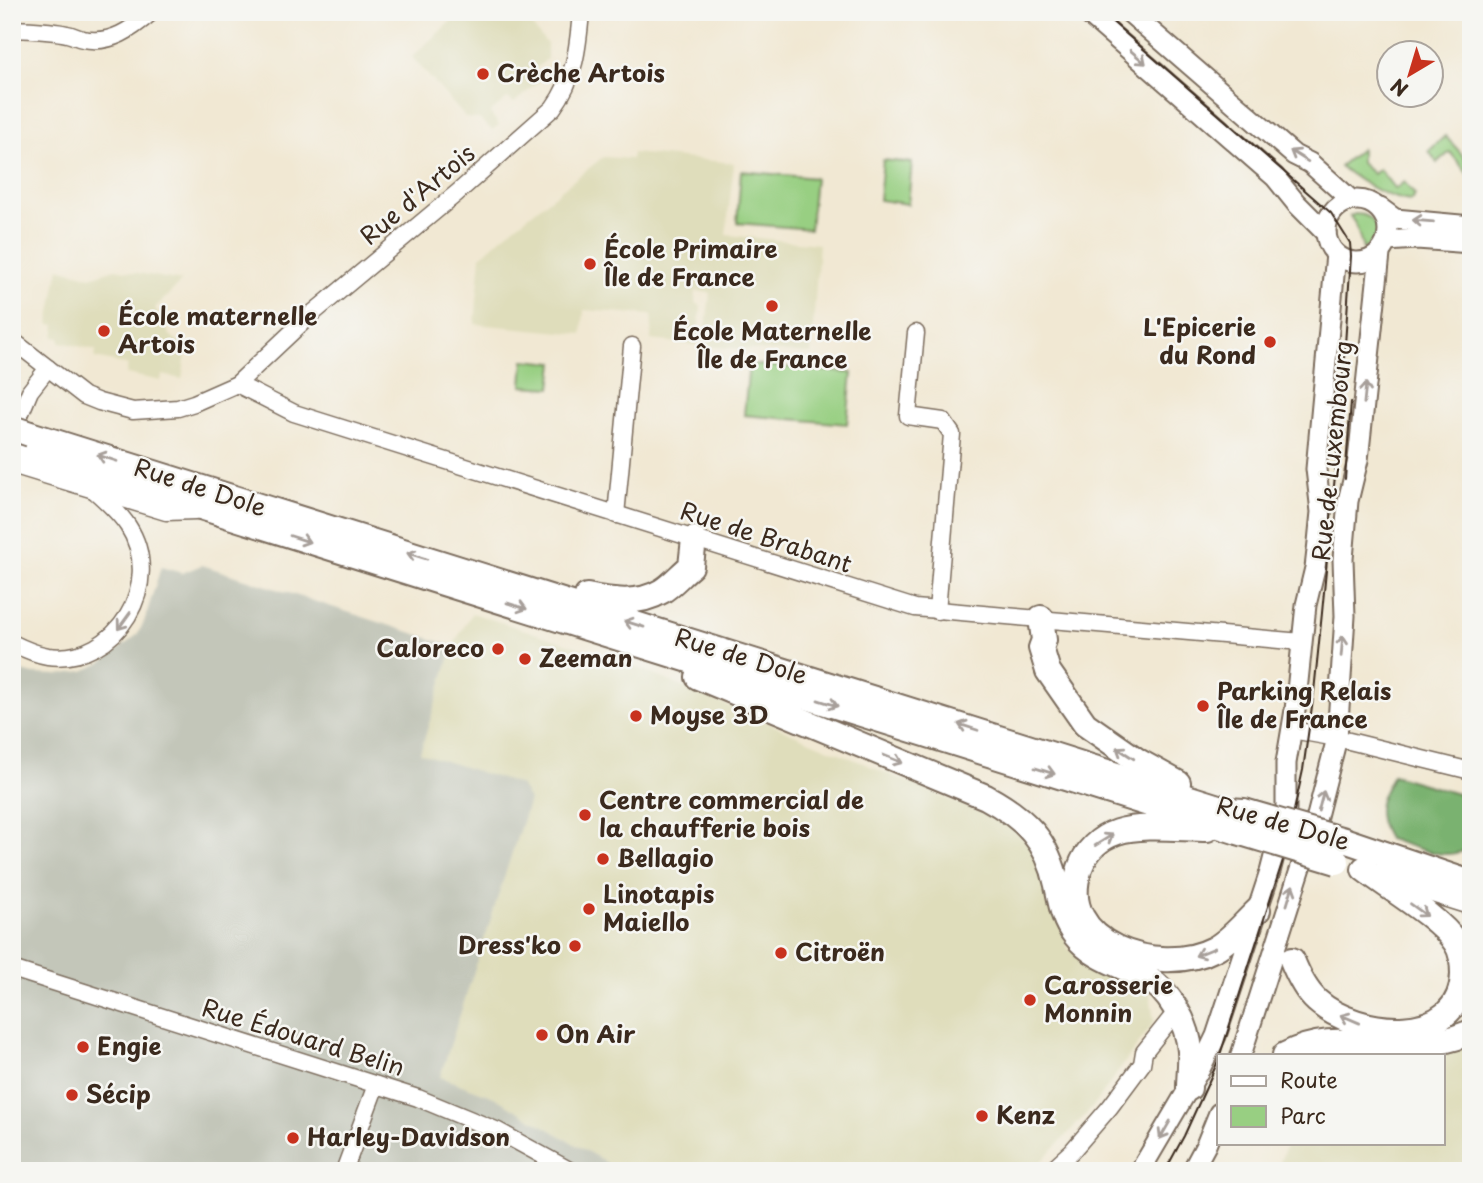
<svg xmlns="http://www.w3.org/2000/svg" width="1483" height="1183" font-family="'Playpen Sans',sans-serif">
<style>
.built{fill:#dfddbb}
.industrial{fill:#c3c6b9}
.green{fill:#98cf82;stroke:#6a7c50;stroke-width:2}
.forest{fill:#7ab270;stroke:#5a6e47;stroke-width:2}
.lines{fill:none;stroke-linecap:round;stroke-linejoin:round}
.minor-casing{stroke:#7b6c5d;stroke-width:19}
.tertiary-casing{stroke:#7b6c5d;stroke-width:23}
.primary-casing{stroke:#7b6c5d;stroke-width:28}
.minor{stroke:#fff;stroke-width:16}
.tertiary{stroke:#fff;stroke-width:19}
.primary{stroke:#fff;stroke-width:24}
.tram{stroke:#3b2a1e;stroke-width:2}
.primary-bridge-casing{stroke:#7b6c5d;stroke-width:28;stroke-linecap:butt}
.primary-bridge{stroke:#fff;stroke-width:24}
.oneway{stroke:#a79f9a}
.poi-dot{fill:#c8321e;stroke:#f6f6f2;stroke-width:2.5}
.labels{text-anchor:middle;stroke-width:5;stroke-linejoin:round;paint-order:stroke}
.poi-label{font-size:24px;font-weight:bold;fill:#3b2a1e;stroke:#f6f6f2;text-anchor:start}
.street-label{font-size:24px;fill:#3b2a1e;stroke:#f6f6f2}
</style>
<rect width="100%" height="100%" fill="#f6f6f2"/>
<filter id="ink" filterUnits="userSpaceOnUse"><feTurbulence type="fractalNoise" baseFrequency=".0143" numOctaves="2"/><feDisplacementMap in="SourceGraphic" scale="14" xChannelSelector="R" yChannelSelector="G"/><feConvolveMatrix kernelMatrix="1 2 1 2 8 2 1 2 1" color-interpolation-filters="sRGB"/></filter>
<filter id="wash" filterUnits="userSpaceOnUse"><feTurbulence type="fractalNoise" baseFrequency=".00686" numOctaves="4" result="noise"/><feDisplacementMap in="SourceGraphic" scale="28" xChannelSelector="R" yChannelSelector="G"/><feGaussianBlur stdDeviation="1.57" result="paint"/><feColorMatrix in="noise" values="0 0 0 0 0 0 0 0 0 0 0 0 0 0 0 0 0 1.4 0 .05"/><feComposite in="paint" operator="in"/></filter>
<g filter="url(#wash)">
<rect width="100%" height="100%" fill="#f1e8d3"/>
<g class="built">
<path d="M461 12H520L547 44V59L535 69 543 78 514 103 508 98 490 113 499 125 492 130 479 119 466 118 412 57Z"/>
<path d="M632 153 734 163 726 235 819 244 811 354 704 346 710 293 696 291 695 303 701 306 697 345 651 340 652 315 584 310 582 334 475 324 481 256 503 236 603 157 631 159Z"/>
<path d="M59 268 91 277 115 269 182 281 155 308 170 335 187 348 182 379 162 375 161 381 126 374 128 365 95 358 96 350 60 342V338L54 337 56 325 49 324Z"/>
<path d="M472 613 624 662 1009 825 1039 855 1068 948 1100 971 1150 993 1154 1022 1092 1108 1032 1171H621L494 1097 440 1077 529 800 420 753 453 646Z"/>
<path d="M1471 1045V1171H1277L1287 1143H1443V1055H1384Z"/>
</g>
<path class="industrial" d="M202 565 453 646 420 753 520 785 529 800 440 1077 494 1097 621 1171H12V669L34 674 58 675 83 671 100 664 137 635 144 622 161 567 182 573Z"/>
<g class="green">
<path d="M1445 136C1456 148 1471 160 1471 178L1450 152 1437 163 1429 151Z"/>
<path d="M1361 149V163L1373 174 1379 169 1395 189 1404 182 1415 195 1411 201C1385 198 1360 182 1340 166Z"/>
<path d="M883 160 912 163 908 204 879 200Z"/>
<path d="M741 171 815 178 810 229 737 223Z"/>
<path d="M1355 214C1367 214 1374 219 1378 231L1372 244 1363 249 1356 225 1350 216Z"/>
<path d="M524 360 554 363 551 388 522 386Z"/>
<path d="M749 364 852 373 847 424 744 415Z"/>
</g>
<path class="forest" d="M1393 775 1471 798V847C1447 864 1413 846 1388 839 1372 811 1379 801 1393 775Z"/>
</g>
<g filter="url(#ink)">
<g class="lines">
<defs>
<g id="minor">
<path d="M12 29C30 30 49 30 67 34 73 35 77 38 83 39 111 45 132 29 152 12"/>
<path d="M916 333 908 416 943 421 952 434 937 611"/>
<path d="M12 340 84 396 99 402 133 411 178 408 194 403 237 384 307 318 457 193 553 108C575 78 578 48 581 12"/>
<path d="M237 384 294 413 915 608 1302 642"/>
<path d="M12 434 30 391 48 368"/>
<path d="M12 465 166 512 195 511"/>
<path d="M616 515 632 346"/>
<path d="M12 643C24 649 35 654 48 656 117 665 165 583 128 526 119 512 106 501 94 490"/>
<path d="M1292 730 1337 738 1471 771"/>
<path d="M12 969 418 1098 498 1131 571 1171"/>
<path d="M344 1171 376 1085"/>
<path d="M1050 1171 1072 1151 1110 1107 1142 1064 1144 1052 1176 1012"/>
</g>
<g id="tertiary">
<path d="M1086 12 1275 177 1296 203 1326 233"/>
<path d="M1129 12 1294 155 1310 163 1351 200"/>
<circle cx="1357" cy="231" r="31"/>
<path d="M1380 208 1395 219 1471 226"/>
<path d="M1387 241 1417 239 1471 243"/>
<path d="M1241 1055 1316 820 1337 738 1345 616 1343 559 1348 501 1358 460 1380 254"/>
<path d="M1140 1171 1200 1069 1216 1036 1270 872 1286 810V763L1295 710 1306 605 1315 568 1318 542 1321 512 1316 469 1336 254"/>
<path d="M1192 1171 1206 1145 1219 1113"/>
</g>
<g id="primary">
<path d="M30 434 1228 810 1244 811"/>
<path d="M12 448 1238 832"/>
<path d="M587 596C612 601 639 605 662 591 672 585 681 574 691 566L694 539"/>
<path d="M1041 618 1044 640 1041 648 1048 671 1085 724 1138 761 1178 783"/>
<path d="M698 677 986 797C1025 818 1048 841 1057 885 1061 904 1063 920 1075 935 1093 958 1118 964 1143 976 1168 988 1188 1023 1190 1051 1191 1063 1189 1076 1189 1088"/>
<path d="M1207 829C1181 829 1141 824 1117 832 1099 838 1086 851 1080 868 1053 944 1159 978 1214 949 1231 940 1244 923 1258 910"/>
<path d="M1344 840 1471 883"/>
<path d="M1382 874 1471 902"/>
<path d="M1292 960C1298 975 1305 990 1317 1001 1357 1037 1461 1048 1463 974 1463 964 1462 952 1456 943 1439 917 1390 889 1364 869"/>
<path d="M1285 1055C1328 1033 1357 1045 1402 1045 1425 1046 1450 1041 1471 1032"/>
</g>
</defs>
<use href="#minor" class="minor-casing"/>
<use href="#tertiary" class="tertiary-casing"/>
<use href="#primary" class="primary-casing"/>
<use href="#minor" class="minor"/>
<use href="#tertiary" class="tertiary"/>
<use href="#primary" class="primary"/>
<g class="tram">
<path d="M1101 12 1331 213 1350 243 1351 256 1339 433 1322 613 1314 692 1303 770 1283 860 1220 1055"/>
<path d="M1345 479 1351 402"/>
<path d="M1165 1171 1184 1136 1219 1059"/>
</g>
<defs>
<g id="primary-bridge">
<path d="M12 428 30 434"/>
<path d="M1244 811 1344 840"/>
<path d="M1238 832 1337 862"/>
</g>
</defs>
<use href="#primary-bridge" class="primary-bridge-casing"/>
<use href="#primary-bridge" class="primary-bridge"/>
</g>
<defs><path id="oneway-shaft" d="M-6 0H5M1.5-3L5.5 0L1.5 3" fill="none" stroke-width="1.6" stroke-linecap="round" stroke-linejoin="round" transform="scale(1.75)"/></defs>
<g class="oneway">
<use href="#oneway-shaft" transform="translate(1138 57) rotate(41)"/>
<use href="#oneway-shaft" transform="translate(1299 156) rotate(-148)"/>
<use href="#oneway-shaft" transform="translate(1423 221) rotate(-175)"/>
<use href="#oneway-shaft" transform="translate(1365 393) rotate(-84)"/>
<use href="#oneway-shaft" transform="translate(107 458) rotate(-162)"/>
<use href="#oneway-shaft" transform="translate(300 539) rotate(18)"/>
<use href="#oneway-shaft" transform="translate(417 556) rotate(-163)"/>
<use href="#oneway-shaft" transform="translate(517 606) rotate(17)"/>
<use href="#oneway-shaft" transform="translate(124 621) rotate(126)"/>
<use href="#oneway-shaft" transform="translate(634 624) rotate(-163)"/>
<use href="#oneway-shaft" transform="translate(1342 646) rotate(-85)"/>
<use href="#oneway-shaft" transform="translate(828 703) rotate(17)"/>
<use href="#oneway-shaft" transform="translate(968 727) rotate(-162)"/>
<use href="#oneway-shaft" transform="translate(1125 753) rotate(-147)"/>
<use href="#oneway-shaft" transform="translate(893 759) rotate(22)"/>
<use href="#oneway-shaft" transform="translate(1045 771) rotate(17)"/>
<use href="#oneway-shaft" transform="translate(1321 801) rotate(-75)"/>
<use href="#oneway-shaft" transform="translate(1104 840) rotate(-32)"/>
<use href="#oneway-shaft" transform="translate(1290 895) rotate(-73)"/>
<use href="#oneway-shaft" transform="translate(1419 910) rotate(36)"/>
<use href="#oneway-shaft" transform="translate(1205 952) rotate(158)"/>
<use href="#oneway-shaft" transform="translate(1350 1019) rotate(-157)"/>
<use href="#oneway-shaft" transform="translate(1165 1130) rotate(120)"/>
</g>
</g>
<g class="poi-dot">
<circle cx="483" cy="74" r="7"/>
<circle cx="590" cy="264" r="7"/>
<circle cx="772" cy="306" r="7"/>
<circle cx="104" cy="331" r="7"/>
<circle cx="1270" cy="342" r="7"/>
<circle cx="498" cy="649" r="7"/>
<circle cx="525" cy="659" r="7"/>
<circle cx="1203" cy="706" r="7"/>
<circle cx="636" cy="716" r="7"/>
<circle cx="585" cy="815" r="7"/>
<circle cx="603" cy="859" r="7"/>
<circle cx="589" cy="909" r="7"/>
<circle cx="575" cy="946" r="7"/>
<circle cx="781" cy="953" r="7"/>
<circle cx="1030" cy="1000" r="7"/>
<circle cx="542" cy="1035" r="7"/>
<circle cx="83" cy="1047" r="7"/>
<circle cx="72" cy="1095" r="7"/>
<circle cx="982" cy="1116" r="7"/>
<circle cx="293" cy="1138" r="7"/>
</g>
<g class="labels">
<g class="poi-label">
<text x="497" y="82">Crèche Artois</text>
<text x="604" y="258">École Primaire<tspan x="604" dy="28">Île de France</tspan></text>
<text x="118" y="325">École maternelle<tspan x="118" dy="28">Artois</tspan></text>
<text x="1256" y="336" text-anchor="end">L'Epicerie<tspan x="1256" dy="28">du Rond</tspan></text>
<text x="772" y="340" text-anchor="middle">École Maternelle<tspan x="772" dy="28">Île de France</tspan></text>
<text x="484" y="657" text-anchor="end">Caloreco</text>
<text x="539" y="667">Zeeman</text>
<text x="1217" y="700">Parking Relais<tspan x="1217" dy="28">Île de France</tspan></text>
<text x="650" y="724">Moyse 3D</text>
<text x="599" y="809">Centre commercial de<tspan x="599" dy="28">la chaufferie bois</tspan></text>
<text x="617" y="867">Bellagio</text>
<text x="603" y="903">Linotapis<tspan x="603" dy="28">Maiello</tspan></text>
<text x="561" y="954" text-anchor="end">Dress'ko</text>
<text x="795" y="961">Citroën</text>
<text x="1044" y="994">Carosserie<tspan x="1044" dy="28">Monnin</tspan></text>
<text x="556" y="1043">On Air</text>
<text x="97" y="1055">Engie</text>
<text x="86" y="1103">Sécip</text>
<text x="996" y="1124">Kenz</text>
<text x="307" y="1146">Harley-Davidson</text>
</g>
<g class="street-label">
<text transform="translate(418 195) rotate(-40)" y="8">Rue d'Artois</text>
<text transform="translate(1333 451) rotate(-84)" y="8">Rue de Luxembourg</text>
<text transform="translate(200 488) rotate(18)" y="8">Rue de Dole</text>
<text transform="translate(766 538) rotate(18)" y="8">Rue de Brabant</text>
<text transform="translate(741 657) rotate(17)" y="8">Rue de Dole</text>
<text transform="translate(1283 824) rotate(16)" y="8">Rue de Dole</text>
<text transform="translate(303 1038) rotate(17)" y="8">Rue Édouard Belin</text>
</g>
</g>
<rect width="1483" height="1183" fill="none" stroke="#f6f6f2" stroke-width="42"/>
<rect x="1217" y="1054" width="228" height="91" fill="#f6f6f2" stroke="#aba49d" stroke-width="2"/>
<rect x="1231" y="1076" width="35" height="10" fill="#ffffff" stroke="#aba49d" stroke-width="2"/>
<text x="1280" y="1088" font-size="21" fill="#3b2a1e">Route</text>
<rect x="1231" y="1106" width="35" height="21" fill="#98cf82" stroke="#aba49d" stroke-width="2"/>
<text x="1280" y="1124" font-size="21" fill="#3b2a1e">Parc</text>
<g transform="translate(1410 74) rotate(218)"><circle r="33" fill="#f6f6f2" stroke="#aba49d" stroke-width="2"/>
<path d="M0-5L12 26L0 18L-12 26Z" fill="#c8321e"/>
<text y="-10" font-size="19" font-weight="bold" text-anchor="middle" fill="#3b2a1e">N</text>
</g>
</svg>
